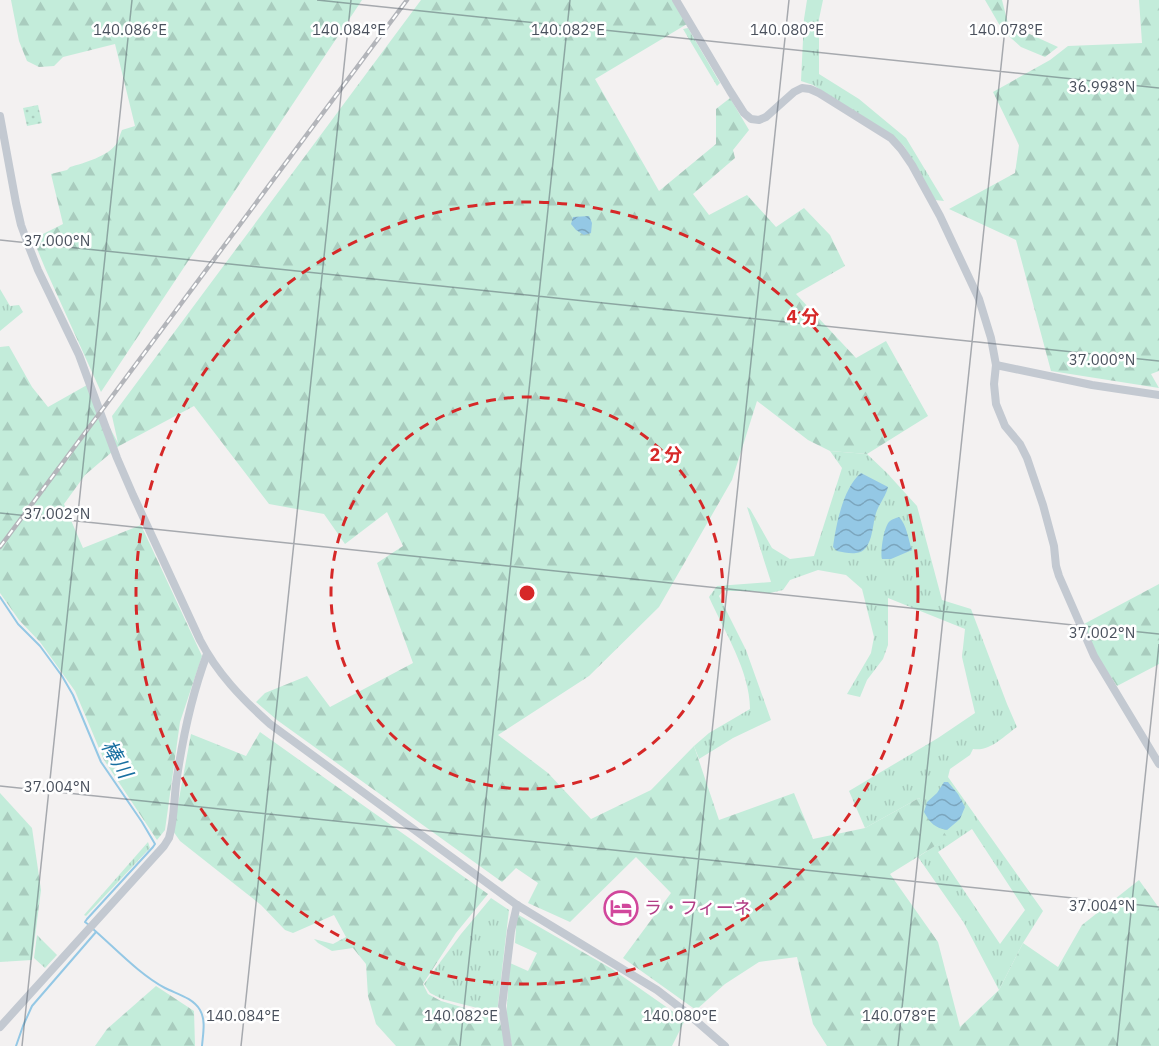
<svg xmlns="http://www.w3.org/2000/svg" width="1159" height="1046" font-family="'IBM Plex Sans','Noto Sans JP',sans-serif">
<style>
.grass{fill:url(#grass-tufts);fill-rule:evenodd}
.forest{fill:url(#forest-firs)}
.park{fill:url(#park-dots)}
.water{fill:url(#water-waves)}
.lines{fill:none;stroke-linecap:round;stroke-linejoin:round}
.stream{stroke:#94c8e5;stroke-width:2}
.minor{stroke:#c3c9d1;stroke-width:8}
.rail-casing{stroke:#b3b5ba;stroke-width:4.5}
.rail{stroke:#fff;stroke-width:2;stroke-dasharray:7;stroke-linecap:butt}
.ticks{fill:none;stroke:#4a515d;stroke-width:1.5;stroke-opacity:0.45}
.ring{fill:none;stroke:#d62828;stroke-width:3;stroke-dasharray:10 8}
.labels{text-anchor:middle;stroke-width:5;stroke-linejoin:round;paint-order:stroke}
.hotel-label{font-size:18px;fill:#b23c85;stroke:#fff;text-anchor:start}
.water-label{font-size:20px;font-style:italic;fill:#186fa1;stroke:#fff}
.ticks-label{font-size:15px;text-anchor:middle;fill:#4a515d;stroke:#fff;stroke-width:5;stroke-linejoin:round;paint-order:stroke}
.centre{fill:#d62828;stroke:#fff;stroke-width:3}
.ring-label{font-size:18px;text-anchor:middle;font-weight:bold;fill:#d62828;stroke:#fff;stroke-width:5;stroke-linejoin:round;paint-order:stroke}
</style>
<defs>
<pattern id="grass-tufts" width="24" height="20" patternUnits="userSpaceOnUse" patternTransform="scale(1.5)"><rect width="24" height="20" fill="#c3ecda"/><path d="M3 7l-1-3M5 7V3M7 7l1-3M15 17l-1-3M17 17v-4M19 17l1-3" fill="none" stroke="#a9ccbe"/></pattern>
<pattern id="forest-firs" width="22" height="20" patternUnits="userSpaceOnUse" patternTransform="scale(1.5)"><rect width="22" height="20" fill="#c3ecda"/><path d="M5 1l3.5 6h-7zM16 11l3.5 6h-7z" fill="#a9ccbe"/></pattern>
<pattern id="park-dots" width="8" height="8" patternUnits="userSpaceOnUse" patternTransform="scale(1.5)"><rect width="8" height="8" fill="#c3ecda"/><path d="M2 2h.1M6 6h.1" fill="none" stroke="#a9ccbe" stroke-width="1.8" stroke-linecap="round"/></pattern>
<pattern id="water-waves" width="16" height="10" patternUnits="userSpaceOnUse" patternTransform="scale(1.5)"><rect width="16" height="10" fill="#94c8e5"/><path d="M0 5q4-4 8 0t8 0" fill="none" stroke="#7ba5bd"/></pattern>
</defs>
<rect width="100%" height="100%" fill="#f3f1f1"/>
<g class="grass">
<path d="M807 0H823L819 19V74L859 99 906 138 944 201 935 200 904 146 887 133 813 85 801 81 804 19Z"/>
<path d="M688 28 720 83 717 86 683 29Z"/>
<path d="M0 289 10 306 19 305 23 312 0 331Z"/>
<path d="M830 451 867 454 887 473 917 506 942 600 971 609 1007 704 1017 727C1004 736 990 752 973 749L970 755 950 769 948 777 1043 911 1023 943 999 990 964 923 918 857 947 838 919 798 865 828 849 791 938 738 975 713 962 657 965 629 888 598V645L883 659 867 680 860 697 847 694 871 653 874 637 862 589 846 575 818 570 790 580 783 590 770 593 752 591H723L719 596 746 650 771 720 733 738 699 759 694 746 709 733 750 709C750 671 724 631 709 597L717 586 771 582 747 507 750 509 772 548 790 559 814 556 842 468ZM972 829 1025 910 1000 944 938 852Z"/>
<path d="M148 842 150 848 86 916 84 915Z"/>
<path d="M491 898 509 910 497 1013 442 999 430 993 424 984 461 934Z"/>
<path d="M37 935 57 955 45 968 34 958Z"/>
</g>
<g class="forest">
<path d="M11 0H362L101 392 45 268 33 239 63 224 51 174 67 170 70 167C84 163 109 156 117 143 119 139 120 134 122 130L135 126 115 44 63 57 54 66 39 67 27 61 19 41Z"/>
<path d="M421 0H672L687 24 595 79 659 191 716 144V109L730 98 749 130 733 150 735 158 693 194 709 215 747 195 776 227 804 208 830 235 845 266 796 294 856 358 886 341 928 416 867 454 830 451 808 440 757 401 732 480 659 607 589 676 498 735 548 773 591 819 651 790 694 746 719 820 794 793 813 839 865 828 919 798 948 838 890 874 938 942 960 1027 999 990 1023 943 1058 967 1082 925 1139 880 1159 908V1046H827L813 1024 797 957 759 962 725 984 696 1010 623 958 671 893 636 857 570 922 528 903 538 883 516 868 502 882 277 720 256 702 265 693 307 676 330 707 413 663 377 563 403 546 387 512 345 544 324 514 269 504 194 406 119 446 85 475 64 504 83 548 141 525 202 656 180 722 165 830 157 840 104 760 75 691 40 642 19 620 0 593V347L9 346 32 387 48 407 87 385 118 443 112 416Z"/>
<path d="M985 0H1002L1008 24 1058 47 1045 57 1021 47 1003 31Z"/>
<path d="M1139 0H1159V371L1151 374 1159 388 1051 371 1016 240 949 209 1015 173 1019 145 993 92 1050 60 1068 46 1142 43Z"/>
<path d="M1159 584V664L1117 686 1097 656 1084 624Z"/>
<path d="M260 732 488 894 456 933 423 984 428 994 441 1001 499 1018 506 1046H396L376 1024 368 996 366 964 353 948 332 951 318 943 314 939 333 944 346 937 334 915 293 933 285 930 261 905 180 841 173 831 191 734 246 756Z"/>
<path d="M0 793 32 828 41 890 32 960 0 962Z"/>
<path d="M517 914 612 969 685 1020 672 1046H512L506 1018 510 963 528 971 537 953 515 943Z"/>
<path d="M156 986 194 1011 195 1046H95L107 1029Z"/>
</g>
<path class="park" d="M38 105 42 123 27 126 23 108Z"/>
<g class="water">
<path d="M589 216 592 223 591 233 584 235 576 230 571 224 573 217Z"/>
<path d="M861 473 888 487C886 496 879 504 876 513 872 525 873 552 856 553 850 554 843 552 837 551L833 547C836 525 843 488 861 473Z"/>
<path d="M899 517C907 525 908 539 912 550L891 559H882C880 552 884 525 890 521 892 519 896 518 899 517Z"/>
<path d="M944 782H948L958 794 965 807 960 819 947 830C935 828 930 823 924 812L927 802 937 793Z"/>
</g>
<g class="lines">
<g class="stream">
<path d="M0 597 18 624 40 646 62 676 73 695 101 762 142 822 155 844 153 847 87 919 85 922 89 925"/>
<path d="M93 929C115 948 140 975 165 988 177 994 193 998 200 1010 206 1020 203 1034 202 1046"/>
<path d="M16 1046 23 1026 32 1006 96 932"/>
</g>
<g class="minor">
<path d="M676 0 730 91 744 113 751 119 759 120 766 117 794 92 802 88 810 89 819 93 891 138 901 149 912 165 940 216 979 299 991 338 996 365 994 384 996 404 1005 426 1020 444 1027 458 1043 505 1054 546 1056 566 1059 576 1094 656 1159 764"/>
<path d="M0 116 16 203 21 225 29 247 38 270 79 355 117 458 133 495 200 640C217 673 242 699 270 724L517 905 657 990 687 1013 725 1046"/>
<path d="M996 365 1092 385 1159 395"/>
<path d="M0 1027 164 846 169 838C174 821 174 802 176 784 182 741 192 694 207 654"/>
<path d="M508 1046 502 1006 511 931 517 905"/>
</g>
<defs>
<path id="rail" d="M0 547 407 0"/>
</defs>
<use href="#rail" class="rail-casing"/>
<use href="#rail" class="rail"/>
</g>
<path class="ticks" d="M317 0 1159 88M0 240 1159 361M0 513 1159 634M0 786 1159 907M22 1046 132 0M241 1046 351 0M460 1046 570 0M679 1046 789 0M898 1046 1008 0M1117 1046 1159 644"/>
<g class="ring">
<circle cx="527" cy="593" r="196"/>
<circle cx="527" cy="593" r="391"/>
</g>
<defs>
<symbol id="hotel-ring" viewBox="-11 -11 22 22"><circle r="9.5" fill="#fff" stroke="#d1479c" stroke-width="1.5"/><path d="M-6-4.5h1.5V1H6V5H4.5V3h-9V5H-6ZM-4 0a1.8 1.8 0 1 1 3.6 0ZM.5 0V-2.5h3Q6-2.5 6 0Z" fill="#d1479c"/></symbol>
</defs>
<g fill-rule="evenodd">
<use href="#hotel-ring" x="602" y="889" width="38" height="38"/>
</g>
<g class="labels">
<g class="hotel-label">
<text x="644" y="914">ラ・フィーネ</text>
</g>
<g class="water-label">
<text transform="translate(117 759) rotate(60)" y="7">棒川</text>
</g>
</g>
<g class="ticks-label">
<text x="130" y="35">140.086°E</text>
<text x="349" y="35">140.084°E</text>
<text x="568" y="35">140.082°E</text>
<text x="787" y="35">140.080°E</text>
<text x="1006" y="35">140.078°E</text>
<text x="1102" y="92">36.998°N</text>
<text x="57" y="246">37.000°N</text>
<text x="1102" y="365">37.000°N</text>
<text x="57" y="519">37.002°N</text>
<text x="1102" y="638">37.002°N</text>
<text x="57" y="792">37.004°N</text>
<text x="1102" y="911">37.004°N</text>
<text x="243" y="1021">140.084°E</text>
<text x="461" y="1021">140.082°E</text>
<text x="680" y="1021">140.080°E</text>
<text x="899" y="1021">140.078°E</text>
</g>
<circle cx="527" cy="593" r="9" class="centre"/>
<g class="ring-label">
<text x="803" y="323">4 分</text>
<text x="666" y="461">2 分</text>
</g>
</svg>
